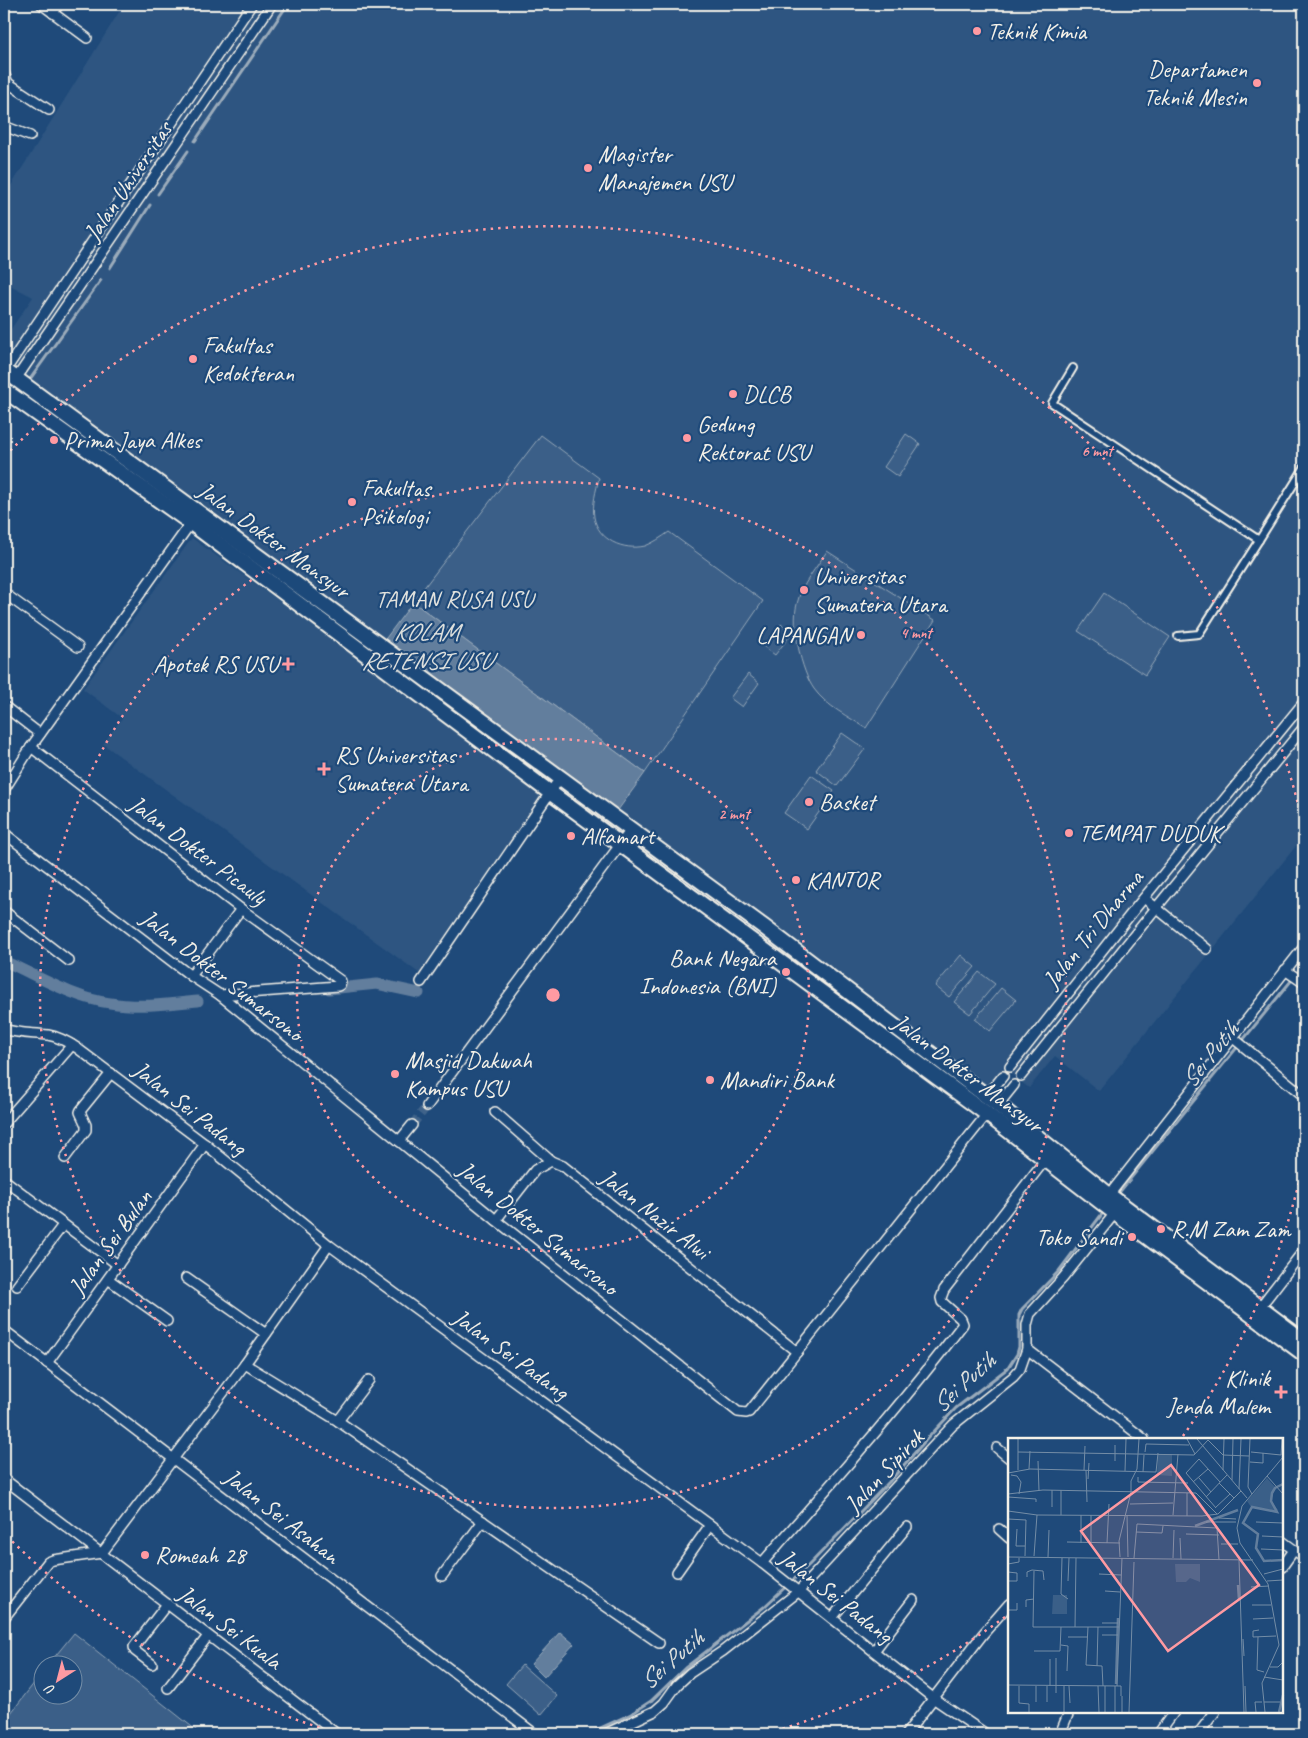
<svg xmlns="http://www.w3.org/2000/svg" width="1308" height="1738" font-family="Caveat,sans-serif">
<style>
.built{fill:#2d5581}
.green{fill:#3a5f88;stroke:#97a8b8}
.water{fill:#627e9d;stroke:#9cacbb}
.lines{fill:none;stroke-linecap:round;stroke-linejoin:round}
.stream{stroke:#9cacbb;stroke-width:3}
.canal{stroke:#627e9d;stroke-width:11}
.minor-tunnel{stroke:#3f638a;stroke-width:9;stroke-dasharray:9 4.5;stroke-linecap:butt}
.pedestrian-casing{stroke:#f4f1e8;stroke-width:10}
.minor-casing{stroke:#f4f1e8;stroke-width:12}
.primary-casing{stroke:#f4f1e8;stroke-width:18}
.pedestrian{stroke:#1f4a7a;stroke-width:6}
.minor{stroke:#1f4a7a;stroke-width:9}
.primary{stroke:#1f4a7a;stroke-width:14}
.ring{fill:none;stroke:#ff9aa2;stroke-width:2.5;stroke-dasharray:2.5 5}
.poi-dot{fill:#ff9aa2;stroke:#1f4a7a;stroke-width:2}
.labels{text-anchor:middle;stroke-width:4.5;stroke-linejoin:round;paint-order:stroke}
.poi-label{font-size:24px;fill:#f4f1e8;stroke:#1f4a7a;text-anchor:start}
.street-label{font-size:24px;fill:#f4f1e8;stroke:#1f4a7a}
.park-label{font-size:24px;fill:#e1e2de;stroke:#1f4a7a}
.water-label{font-size:25px;font-style:italic;fill:#dee0dd;stroke:#1f4a7a}
.inset-river{fill:none;stroke:#627e9d;stroke-width:2.5}
.inset-road{fill:none;stroke:#748da6;stroke-width:1}
.view{fill:#ff9aa2;fill-opacity:0.15;stroke:#ff9aa2;stroke-width:2.5}
.inset-edge{fill:none;stroke:#f4f1e8;stroke-width:2.5}
.centre{fill:#ff9aa2;stroke:#1f4a7a;stroke-width:2.5}
.ring-label{font-size:15px;text-anchor:middle;font-weight:bold;fill:#ff9aa2;stroke:#1f4a7a;stroke-width:4.5;stroke-linejoin:round;paint-order:stroke}
</style>
<rect width="100%" height="100%" fill="#1f4a7a"/>
<filter id="ink" filterUnits="userSpaceOnUse"><feTurbulence type="fractalNoise" baseFrequency=".02" numOctaves="2"/><feDisplacementMap in="SourceGraphic" scale="10" xChannelSelector="R" yChannelSelector="G"/><feConvolveMatrix kernelMatrix="1 2 1 2 8 2 1 2 1" color-interpolation-filters="sRGB"/></filter>
<g filter="url(#ink)">
<g class="built">
<path d="M124 4H1304V836L1099 1091 1055 1056 1029 1088 1007 1071 987 1096 16 379 14 357 4 350V339L33 297 4 282V229L9 217 4 213V197Z"/>
<path d="M192 538 544 793 419 973 103 744 122 718 83 689Z"/>
</g>
<g class="green">
<path d="M906 434 920 444 898 477 884 467Z"/>
<path d="M541 435 599 478C596 491 592 504 594 517 598 540 623 551 645 546 653 543 662 537 669 532L763 601 645 773 413 602Z"/>
<path d="M827 551 935 620 866 728C849 717 826 706 814 689 801 671 791 625 797 604 801 585 817 567 827 551Z"/>
<path d="M1104 593 1170 637 1145 675 1078 631Z"/>
<path d="M781 624 792 633 775 655 763 646Z"/>
<path d="M748 674 759 683 742 707 730 698Z"/>
<path d="M842 733 865 749 837 786 816 770Z"/>
<path d="M811 775 834 791 807 829 784 813Z"/>
<path d="M961 955 975 967 949 997 935 986Z"/>
<path d="M979 972 995 984 970 1014 954 1002Z"/>
<path d="M1001 988 1016 1000 990 1031 975 1019Z"/>
<path d="M74 1633 201 1734H4V1722L42 1673V1696H72V1666L48 1665Z"/>
<path d="M522 1665 557 1696 541 1715 506 1684Z"/>
</g>
<g class="water">
<path d="M413 602 645 773 613 817 380 646Z"/>
<path d="M560 1632 574 1644 544 1677 531 1664Z"/>
</g>
<g class="lines">
<g class="stream">
<path d="M195 141 288 4"/>
<path d="M158 194 188 151"/>
<path d="M110 268 150 205"/>
<path d="M28 382 101 280"/>
<path d="M1117 1195 1304 965"/>
<path d="M587 1734 631 1714 651 1701 685 1668 764 1607 809 1565 889 1482 925 1441 956 1408 1008 1368 1017 1354 1019 1347V1315L1022 1309 1059 1271 1105 1210"/>
</g>
<g class="canal">
<path d="M4 961C38 976 73 998 110 1003 139 1008 169 1004 198 1001"/>
<path d="M329 989 377 984 419 993"/>
</g>
<path class="minor-tunnel" d="M412 1125 427 1106"/>
<defs>
<g id="pedestrian">
<path d="M1073 368 1052 403 1259 540 1304 468"/>
<path d="M1303 432 1304 437"/>
<path d="M1178 636 1199 634 1259 540"/>
</g>
<g id="minor">
<path d="M41 4 87 38"/>
<path d="M53 13 59 4"/>
<path d="M4 73 8 83 49 110"/>
<path d="M4 126 30 136"/>
<path d="M5 371 252 4"/>
<path d="M16 379 272 4"/>
<path d="M4 593 78 647"/>
<path d="M4 706 40 734"/>
<path d="M31 747 241 909 341 981 340 985 338 986 220 995"/>
<path d="M4 790 31 747 193 520"/>
<path d="M4 833 191 976 220 995 496 1220 738 1412 746 1413 749 1412 987 1114"/>
<path d="M1144 898 1207 949"/>
<path d="M4 911 69 961"/>
<path d="M1285 970 1304 983"/>
<path d="M191 976 241 909"/>
<path d="M421 982 560 778"/>
<path d="M4 1029C19 1034 32 1033 48 1035 59 1037 68 1042 77 1048L205 1144 329 1245 762 1563 933 1698 986 1734"/>
<path d="M1232 1037 1304 1096"/>
<path d="M1010 1067 1134 910 1304 702"/>
<path d="M1021 1076 1156 908 1304 727"/>
<path d="M987 1096 1003 1076"/>
<path d="M998 1105 1014 1085"/>
<path d="M427 1106 631 830"/>
<path d="M495 1112 551 1161"/>
<path d="M4 1123 72 1045"/>
<path d="M399 1141 412 1125"/>
<path d="M65 1158 86 1130V1125L80 1112 81 1110 111 1073"/>
<path d="M6 1181 118 1265"/>
<path d="M1109 1195 1304 947"/>
<path d="M496 1220 535 1170 551 1161 563 1166 797 1352"/>
<path d="M186 1278 266 1334"/>
<path d="M108 1279 167 1321"/>
<path d="M17 1286 63 1225"/>
<path d="M1260 1307 1304 1250"/>
<path d="M4 1330C181 1464 357 1600 535 1734"/>
<path d="M1027 1349 1144 1439"/>
<path d="M47 1363 205 1144"/>
<path d="M245 1364 338 1421 659 1643"/>
<path d="M338 1421 369 1380"/>
<path d="M997 1448 1009 1458"/>
<path d="M4 1479 337 1734"/>
<path d="M999 1529 1009 1538"/>
<path d="M1282 1541 1304 1557"/>
<path d="M762 1563C830 1485 900 1407 963 1324L961 1319 942 1302 941 1298 944 1290 1045 1160"/>
<path d="M1282 1567 1294 1550"/>
<path d="M677 1572 710 1525"/>
<path d="M442 1576 483 1521"/>
<path d="M4 1618 48 1562 53 1560 102 1553 245 1364 329 1245"/>
<path d="M832 1618 907 1527"/>
<path d="M874 1651 913 1600"/>
<path d="M152 1664 135 1651 134 1647 167 1604"/>
<path d="M168 1688 208 1636"/>
<path d="M605 1734 655 1711 664 1703 677 1685 690 1673 723 1651 798 1592 953 1425 1013 1377 1020 1369 1027 1349V1325L1030 1314 1063 1278 1115 1213"/>
<path d="M906 1734 983 1634 1009 1604"/>
<path d="M1060 1734 1069 1712"/>
<path d="M1158 1734 1174 1712"/>
<path d="M1198 1734 1215 1712"/>
<path d="M1304 1734V1733"/>
</g>
<g id="primary">
<path d="M4 370 764 927 998 1105 1109 1195 1304 1341"/>
<path d="M4 390 191 523 540 785 987 1114 1115 1213 1304 1354"/>
</g>
</defs>
<use href="#pedestrian" class="pedestrian-casing"/>
<use href="#minor" class="minor-casing"/>
<use href="#primary" class="primary-casing"/>
<use href="#pedestrian" class="pedestrian"/>
<use href="#minor" class="minor"/>
<use href="#primary" class="primary"/>
</g>
</g>
<g class="ring">
<circle cx="553" cy="995" r="256"/>
<circle cx="553" cy="995" r="513"/>
<path d="M1304 1161A769 769 0 0 1 1183 1436M1005 1617A769 769 0 0 1 765 1734M341 1734A769 769 0 0 1 5 1534M5 456A769 769 0 0 1 1304 829"/>
</g>
<g class="poi-dot">
<circle cx="977" cy="31" r="5"/>
<circle cx="1257" cy="83" r="5"/>
<circle cx="588" cy="168" r="5"/>
<circle cx="193" cy="359" r="5"/>
<circle cx="733" cy="394" r="5"/>
<circle cx="687" cy="438" r="5"/>
<circle cx="54" cy="440" r="5"/>
<circle cx="352" cy="502" r="5"/>
<circle cx="804" cy="590" r="5"/>
<circle cx="861" cy="635" r="5"/>
<path d="M285.5 656.5h5v5h5v5h-5v5h-5v-5h-5v-5h5z"/>
<path d="M321.5 761.5h5v5h5v5h-5v5h-5v-5h-5v-5h5z"/>
<circle cx="809" cy="802" r="5"/>
<circle cx="1069" cy="833" r="5"/>
<circle cx="571" cy="836" r="5"/>
<circle cx="796" cy="880" r="5"/>
<circle cx="786" cy="972" r="5"/>
<circle cx="395" cy="1074" r="5"/>
<circle cx="710" cy="1080" r="5"/>
<circle cx="1161" cy="1229" r="5"/>
<circle cx="1132" cy="1237" r="5"/>
<path d="M1278.5 1384.5h5v5h5v5h-5v5h-5v-5h-5v-5h5z"/>
<circle cx="145" cy="1555" r="5"/>
</g>
<g class="labels">
<g class="poi-label">
<text x="987" y="39">Teknik Kimia</text>
<text x="1247" y="77" text-anchor="end">Departamen<tspan x="1247" dy="28">Teknik Mesin</tspan></text>
<text x="598" y="162">Magister<tspan x="598" dy="28">Manajemen USU</tspan></text>
<text x="203" y="353">Fakultas<tspan x="203" dy="28">Kedokteran</tspan></text>
<text x="743" y="402">DLCB</text>
<text x="697" y="432">Gedung<tspan x="697" dy="28">Rektorat USU</tspan></text>
<text x="64" y="448">Prima Jaya Alkes</text>
<text x="362" y="496">Fakultas<tspan x="362" dy="28">Psikologi</tspan></text>
<text x="814" y="584">Universitas<tspan x="814" dy="28">Sumatera Utara</tspan></text>
<text x="851" y="643" text-anchor="end">LAPANGAN</text>
<text x="278" y="672" text-anchor="end">Apotek RS USU</text>
<text x="335" y="763">RS Universitas<tspan x="335" dy="28">Sumatera Utara</tspan></text>
<text x="819" y="810">Basket</text>
<text x="1079" y="841">TEMPAT DUDUK</text>
<text x="581" y="844">Alfamart</text>
<text x="806" y="888">KANTOR</text>
<text x="776" y="966" text-anchor="end">Bank Negara<tspan x="776" dy="28">Indonesia (BNI)</tspan></text>
<text x="405" y="1068">Masjid Dakwah<tspan x="405" dy="28">Kampus USU</tspan></text>
<text x="720" y="1088">Mandiri Bank</text>
<text x="1171" y="1237">R.M Zam Zam</text>
<text x="1122" y="1245" text-anchor="end">Toko Sandi</text>
<text x="1270" y="1386" text-anchor="end">Klinik<tspan x="1270" dy="28">Jenda Malem</tspan></text>
<text x="155" y="1563">Romeah 28</text>
</g>
<g class="street-label">
<text transform="translate(128 181) rotate(-56)" y="8">Jalan Universitas</text>
<text transform="translate(274 540) rotate(36)" y="8">Jalan Dokter Mansyur</text>
<text transform="translate(198 850) rotate(37)" y="8">Jalan Dokter Picauly</text>
<text transform="translate(1093 929) rotate(-51)" y="8">Jalan Tri Dharma</text>
<text transform="translate(222 975) rotate(38)" y="8">Jalan Dokter Sumarsono</text>
<text transform="translate(968 1073) rotate(37)" y="8">Jalan Dokter Mansyur</text>
<text transform="translate(190 1108) rotate(38)" y="8">Jalan Sei Padang</text>
<text transform="translate(655 1214) rotate(38)" y="8">Jalan Nazir Alwi</text>
<text transform="translate(538 1228) rotate(39)" y="8">Jalan Dokter Sumarsono</text>
<text transform="translate(110 1242) rotate(-54)" y="8">Jalan Sei Bulan</text>
<text transform="translate(511 1354) rotate(36)" y="8">Jalan Sei Padang</text>
<text transform="translate(884 1471) rotate(-47)" y="8">Jalan Sipirok</text>
<text transform="translate(282 1516) rotate(38)" y="8">Jalan Sei Asahan</text>
<text transform="translate(836 1596) rotate(38)" y="8">Jalan Sei Padang</text>
<text transform="translate(230 1627) rotate(37)" y="8">Jalan Sei Kuala</text>
</g>
<g class="park-label">
<text x="454" y="607">TAMAN RUSA USU</text>
</g>
<g class="water-label">
<text x="426" y="640">KOLAM<tspan x="426" dy="29">RETENSI USU</tspan></text>
<text transform="translate(1209 1054) rotate(-51)" y="9">Sei Putih</text>
<text transform="translate(963 1382) rotate(-42)" y="9">Sei Putih</text>
<text transform="translate(671 1659) rotate(-41)" y="9">Sei Putih</text>
</g>
</g>
<g transform="translate(1008 1438)">
<rect width="275" height="275" fill="#1f4a7a"/>
<path d="M150 16H164V38L149 37ZM259 40 267 49 263 63 270 72 268 74 243 69 239 63ZM167 126H192V144L182 140 178 144H168ZM45 157H59V176H44Z" fill="#3a5f88"/>
<path class="inset-river" d="M275 46 267 50 264 55 263 63 269 74 244 69 235 85 250 96 248 110 256 123 275 122M187 88 230 72M230 147 231 162M108 246 110 180M271 274 275 257"/>
<path class="inset-road" d="M179 1 187 16M189 1 239 60M242 1 240 49 244 56M200 2 215 17 241 18M10 14 186 17 200 2M137 14 138 6 181 7M243 14 273 17M273 17 274 1M30 23 31 53M107 23V7M242 24 255 25V15M21 31 22 13M10 32V1M76 32 77 8M78 32 79 64M215 32 216 1M117 33 118 1M135 34 136 17M0 35 22 31 148 34 150 15M3 37 9 38 13 44 11 56M259 38 275 56M130 39V44L180 45M191 40 203 54M80 41 81 25M224 42 225 1M185 44 200 31M211 45 226 60M231 51 233 1M44 52V69M53 52V77M179 55V78M0 56 35 52 188 55 209 76M0 59 28 61V64M198 59 219 37M122 66 165 65M207 70 222 56M208 70 178 35 191 21 212 44M0 73 29 77M119 77 120 119M165 77 170 16M211 80 228 81M0 81 18 82 17 118M198 84H228M248 84 275 85M9 91 8 108H17M128 94 154 95 155 88M178 96 211 97M254 98 275 99M172 100 173 121M275 102V85M59 104 112 105M73 105V77M83 105V77M99 105 101 66M213 106H230M253 111 275 112M26 118 29 77 194 78 210 76 233 53M0 119 245 122M40 119 41 92M112 119 111 103 123 54V43L129 31 131 1M54 120 53 156 60 161M126 120 129 86 209 90 211 122M165 120 166 92M231 122 236 274M0 126 11 124V120M26 133 25 189H111M0 134 9 135V143H0M91 136 113 137M256 136 275 131M19 139V134L24 132 35 133 36 142M60 143 61 120M259 143 275 142M243 149 261 148M97 153 112 154M244 167H263M18 169V162L26 161M0 172H9V165M245 181 265 180M94 185H110M67 189 68 120M80 189 78 227 94 228 95 248M251 192 245 193V199L268 198M94 197H110M60 199H79M250 199 249 232 256 234M235 201 236 218M53 207 60 208 59 233M26 213H52L53 189M89 228 90 189M262 229H270L275 224M256 239 275 242M0 247 113 248V258M11 248V265L21 266V274M28 248V264M39 248V264M42 248V221M56 248V274M61 248 62 265M90 248 91 274M97 248V274M107 248V274M109 248 114 120M237 248 238 274M48 255V220M256 264H272M114 274V258M121 274 126 124M248 274 247 264H254M257 274 254 245 271 207 260 146 232 105 229 90 234 68 275 19"/>
<path class="view" d="M163 27 251 147 160 213 73 93Z"/>
<rect width="275" height="275" class="inset-edge"/>
</g>
<circle cx="553" cy="995" r="8" class="centre"/>
<g class="ring-label">
<text x="1097" y="456">6 mnt</text>
<text x="916" y="638">4 mnt</text>
<text x="734" y="819">2 mnt</text>
</g>
<rect width="1308" height="1738" fill="none" stroke="#1f4a7a" stroke-width="20"/>
<rect x="10" y="10" width="1288" height="1718" fill="none" stroke="#f4f1e8" stroke-width="2" filter="url(#ink)"/>
<g transform="translate(58 1680) rotate(216)"><circle r="24" fill="#1f4a7a" stroke="#748da6"/>
<path d="M0-4L9 19L0 12L-9 19Z" fill="#ff9aa2"/>
<text y="-8" font-size="14" font-weight="bold" text-anchor="middle" fill="#f4f1e8">U</text>
</g>
</svg>
